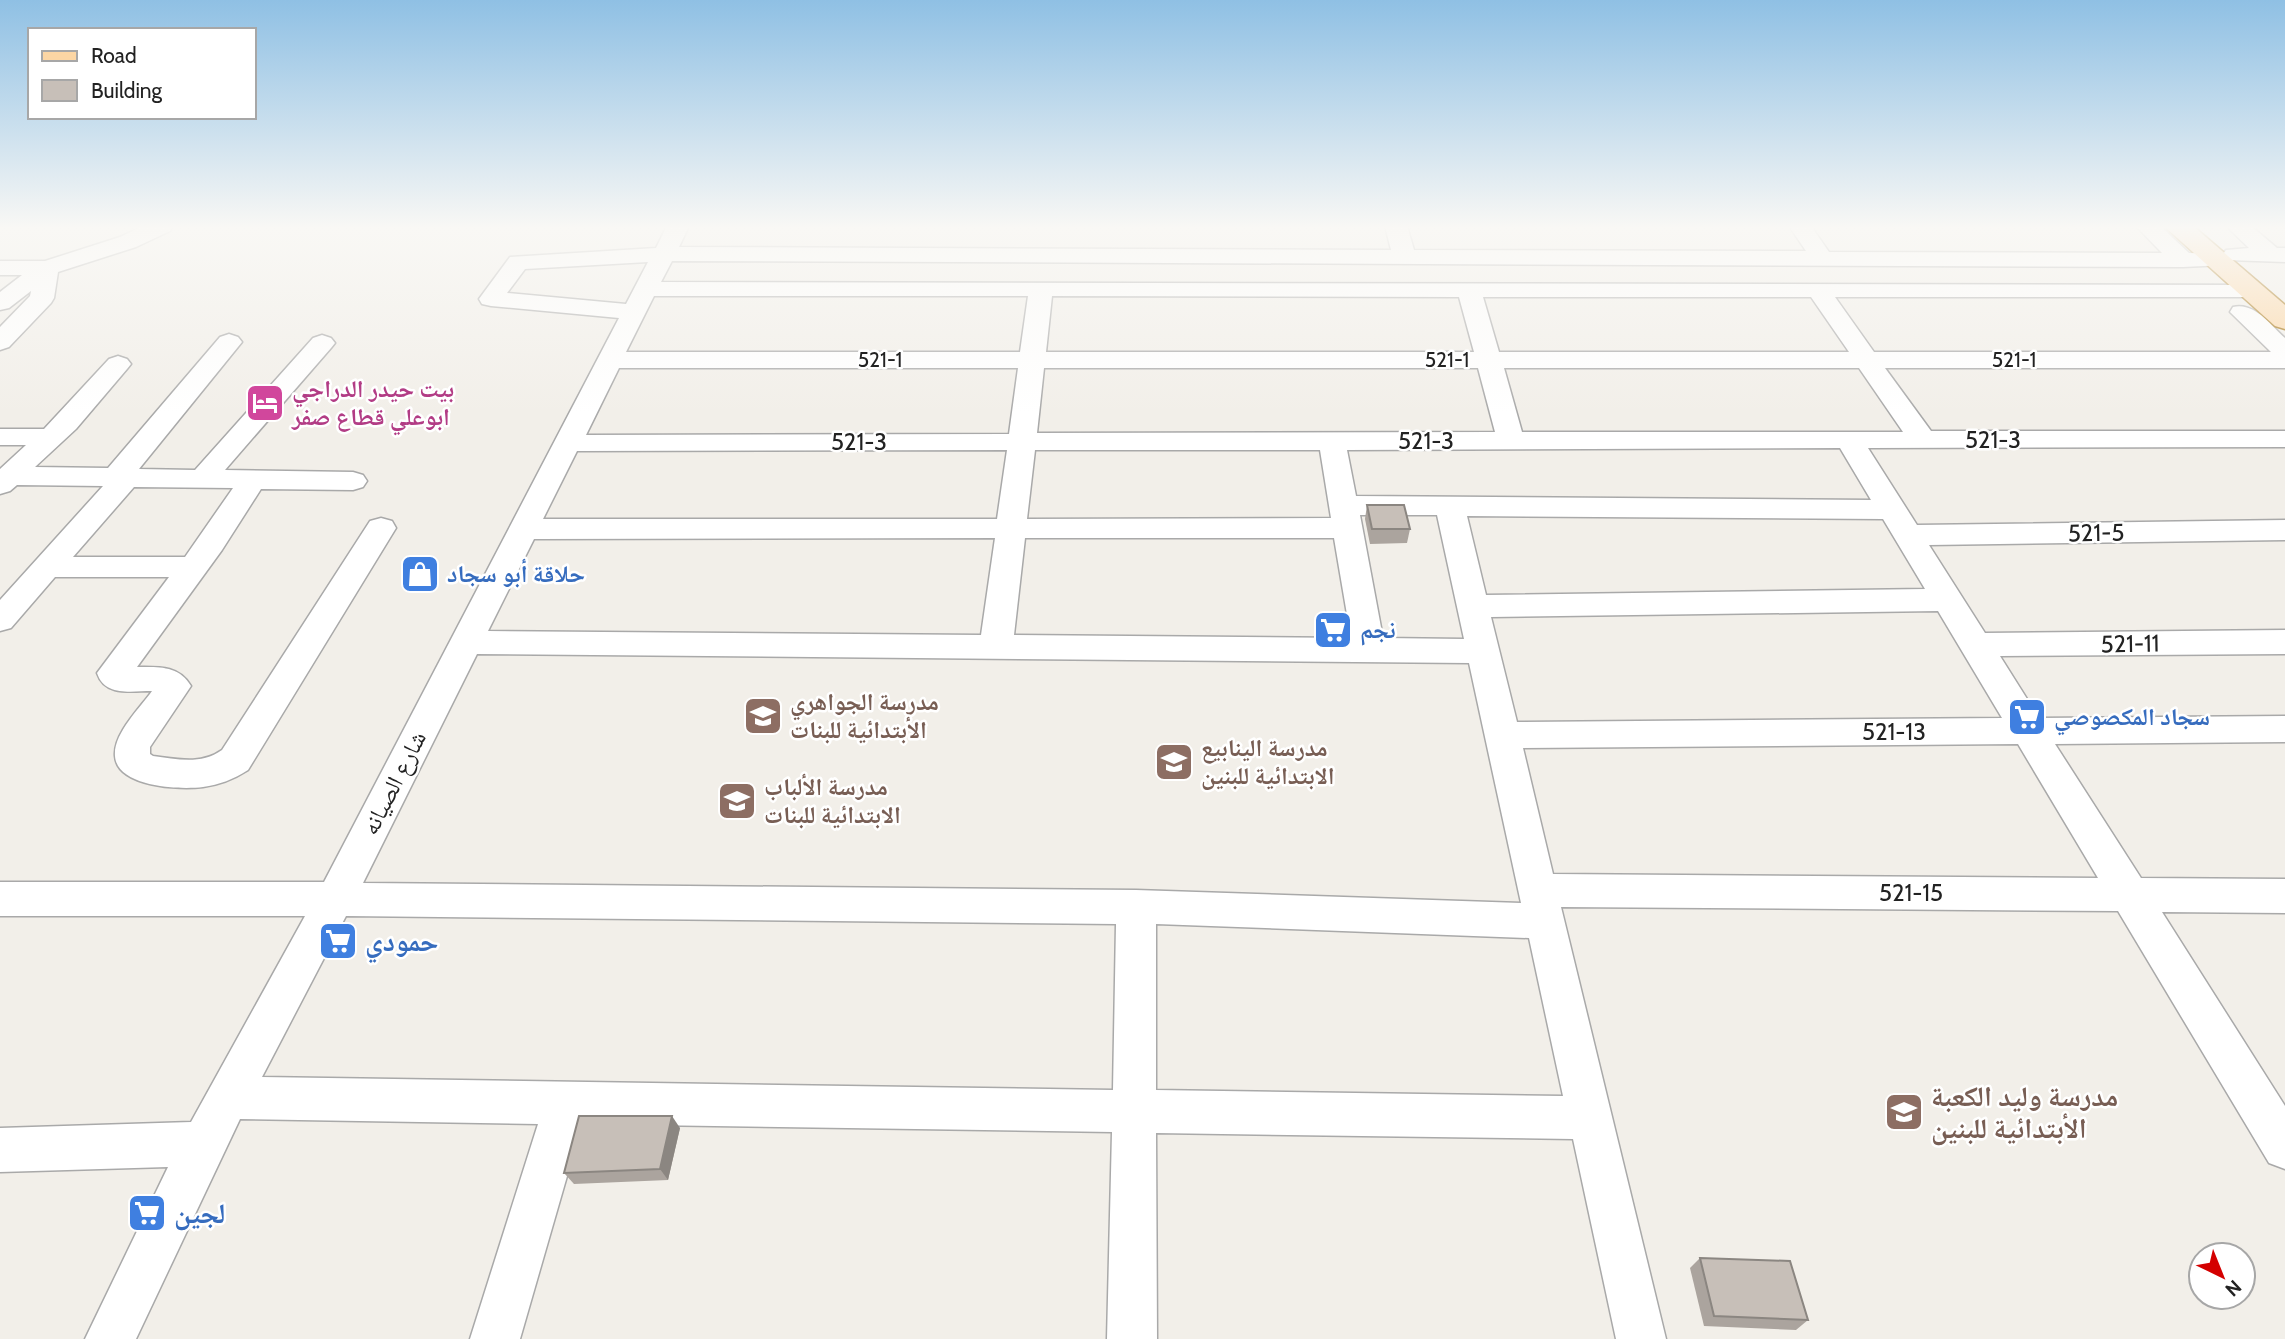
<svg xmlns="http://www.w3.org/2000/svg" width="2285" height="1339" font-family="Cabin,'Noto Naskh Arabic',sans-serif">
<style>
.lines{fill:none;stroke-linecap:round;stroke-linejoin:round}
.minor-casing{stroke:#a9a9a9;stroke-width:3}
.major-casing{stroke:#a06b00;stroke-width:3}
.minor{fill:#fff;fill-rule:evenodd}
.major{fill:#fcd6a4;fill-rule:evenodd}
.wall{fill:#aba49e}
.shaded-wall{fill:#8b8681}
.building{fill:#c7bfb8;stroke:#8b8681;stroke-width:2}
.labels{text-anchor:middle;stroke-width:5;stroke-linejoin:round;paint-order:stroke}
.far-street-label{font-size:21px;fill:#222;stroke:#fff}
.hotel-label{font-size:24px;font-weight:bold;fill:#b23c85;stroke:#fff;text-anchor:start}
.street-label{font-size:24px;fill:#222;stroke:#fff}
.shop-label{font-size:24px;font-weight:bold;fill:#366cbe;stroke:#fff;text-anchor:start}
.education-label{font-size:24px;font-weight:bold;fill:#785e54;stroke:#fff;text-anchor:start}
.near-shop-label{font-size:28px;font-weight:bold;fill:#366cbe;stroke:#fff;text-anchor:start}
.near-education-label{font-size:28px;font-weight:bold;fill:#785e54;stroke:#fff;text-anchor:start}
</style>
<rect width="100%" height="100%" fill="#f2efe9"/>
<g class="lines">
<defs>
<g id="minor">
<path d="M143 226H173L170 231 136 247 58 272 54 298 51 303 9 347 0 350V327L30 296 31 291 9 308 0 310V292L22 275H0V261H45L120 237Z"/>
<path d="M667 226H689L679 247 1391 250 1385 226H1407L1414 250 1806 251 1789 226H1811L1829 252 2162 253 2136 226H2160L2189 253 2223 254 2226 250 2249 248 2226 226H2251L2277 248H2285V262L2228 260 2225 265 2183 267 672 261 661 282 2259 285 2263 290 2259 295 2251 297H1835L1874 352H2271L2230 312 2233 307C2255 302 2270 325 2285 338V368H1885L1931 431H2285V447L1868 448 1917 525 2285 520V540L1929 545 1985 633 2285 630V654L2000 656 2039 718 2285 716V742L2055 744 2141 878 2285 879V913L2162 912 2285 1106V1169L2269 1163 2118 911 1561 907 1666 1339H1616L1573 1139 1156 1133 1157 1339H1107L1112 1132 582 1124 520 1339H470L538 1124 240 1119 136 1339H85L168 1167 0 1172V1128L191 1122 305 916H0V882H324L619 318 491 306 482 304 479 299 510 257 656 248ZM648 262 626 304 507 293 525 269ZM654 296H1028L1020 352H626ZM1052 296 1459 297 1474 352H1046ZM1483 297H1811L1849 352H1499ZM619 368H1018L1009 434 586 435ZM1044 368H1478L1495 432 1037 433ZM1504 368H1859L1903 432H1522ZM1840 448 1871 500 1356 496 1347 450ZM1007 450 997 519H543L577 451ZM1035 450H1320L1331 518 1027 519ZM1360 515H1437L1464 639 1383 638ZM1467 516 1883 519 1925 589 1486 595ZM995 538 981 635 488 631 534 539ZM1025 538H1334L1351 638 1014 635ZM1938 611 2002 718 1517 722 1491 617ZM477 654 1469 663 1521 903 1136 890 363 883ZM2018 744 2098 878 1553 874 1523 748ZM346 916 1116 924 1113 1090 262 1077ZM1156 924 1529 938 1563 1096 1156 1090Z"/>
<path d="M229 334 238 337 242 342 139 469 195 470 313 338 322 335 331 338 335 343 331 348 225 470 353 472 363 475 367 481 363 487 353 490 261 489 222 550 137 667C158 667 179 665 191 686L150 747V754L153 756C177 759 201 765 222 750L370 521 381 518 392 521 396 528 248 770C234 779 219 785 203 787 179 790 117 787 115 756 113 734 140 708 152 691 131 691 105 697 97 673L169 577H55L11 628 0 631V600L103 486 17 485 10 491 0 494V469L26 445H0V429H44L109 359 118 356 127 359 131 364 127 369 76 429 35 467 108 468 220 337ZM134 487 233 488 185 557H73Z"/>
</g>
<path id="major" d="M2164 226H2193L2285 305V329L2275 326Z"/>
</defs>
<use href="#minor" class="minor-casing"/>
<use href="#major" class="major-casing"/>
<use href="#minor" class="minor"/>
<use href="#major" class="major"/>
</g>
<g class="wall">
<path d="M1367 505 1410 529 1407 543 1370 544 1365 519Z"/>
<path d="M680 1128 668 1180 574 1184 564 1173Z"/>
<path d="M1700 1258 1808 1320 1796 1330 1704 1326 1690 1268Z"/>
</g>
<path class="shaded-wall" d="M672 1116 680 1128 668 1180 660 1169Z"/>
<g class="building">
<path d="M1367 505H1404L1410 529H1372Z"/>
<path d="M579 1116H672L660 1169 564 1173Z"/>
<path d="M1700 1258 1790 1261 1808 1320 1714 1316Z"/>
</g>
<linearGradient id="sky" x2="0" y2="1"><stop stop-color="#8fc0e4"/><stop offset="0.55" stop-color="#f9f8f5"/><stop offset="1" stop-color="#f9f8f5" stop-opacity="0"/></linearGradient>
<rect width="2285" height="414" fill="url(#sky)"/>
<defs>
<symbol id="hotel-square" viewBox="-11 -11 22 22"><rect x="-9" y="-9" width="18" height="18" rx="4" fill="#d1479c" stroke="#fff"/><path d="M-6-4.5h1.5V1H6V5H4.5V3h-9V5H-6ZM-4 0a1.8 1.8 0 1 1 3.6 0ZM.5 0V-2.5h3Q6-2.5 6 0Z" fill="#fff"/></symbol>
<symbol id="shop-square" viewBox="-11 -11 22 22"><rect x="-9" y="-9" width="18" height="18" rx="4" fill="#3f7fe0" stroke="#fff"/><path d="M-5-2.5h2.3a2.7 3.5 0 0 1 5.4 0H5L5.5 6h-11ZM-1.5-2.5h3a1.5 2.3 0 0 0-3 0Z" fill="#fff"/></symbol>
<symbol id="supermarket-square" viewBox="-11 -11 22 22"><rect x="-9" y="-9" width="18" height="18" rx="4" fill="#3f7fe0" stroke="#fff"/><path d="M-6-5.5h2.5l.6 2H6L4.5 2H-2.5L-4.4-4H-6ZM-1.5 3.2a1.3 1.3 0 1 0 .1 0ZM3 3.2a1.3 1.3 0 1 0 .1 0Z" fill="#fff"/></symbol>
<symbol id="school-square" viewBox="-11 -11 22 22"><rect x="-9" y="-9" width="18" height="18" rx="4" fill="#8d6e63" stroke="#fff"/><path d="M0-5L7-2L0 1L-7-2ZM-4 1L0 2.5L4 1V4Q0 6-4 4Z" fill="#fff"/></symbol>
</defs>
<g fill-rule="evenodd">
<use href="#hotel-square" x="243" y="381" width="44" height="44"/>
<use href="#shop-square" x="398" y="552" width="44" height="44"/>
<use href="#supermarket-square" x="1311" y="608" width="44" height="44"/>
<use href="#school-square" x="741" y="694" width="44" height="44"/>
<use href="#supermarket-square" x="2005" y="695" width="44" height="44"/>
<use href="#school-square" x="1152" y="740" width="44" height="44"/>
<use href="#school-square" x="715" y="779" width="44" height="44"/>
<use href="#supermarket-square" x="316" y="919" width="44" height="44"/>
<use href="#school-square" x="1882" y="1090" width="44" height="44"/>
<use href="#supermarket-square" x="125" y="1191" width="44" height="44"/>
</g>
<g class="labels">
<g class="far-street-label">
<text x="880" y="367">521-1</text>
<text x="1447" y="367">521-1</text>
<text x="2014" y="367">521-1</text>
</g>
<g class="hotel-label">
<text x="292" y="397">بيت حيدر الدراجي<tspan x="292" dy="28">ابوعلي قطاع صفر</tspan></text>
</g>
<g class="street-label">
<text x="1993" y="448">521-3</text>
<text x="1426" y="449">521-3</text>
<text x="859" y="450">521-3</text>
<text transform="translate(2096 533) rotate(-1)" y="8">521-5</text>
<text transform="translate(2130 644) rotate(-1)" y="8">521-11</text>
<text x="1894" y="740">521-13</text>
<text transform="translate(394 783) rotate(-63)" y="8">شارع الصيانه</text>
<text x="1911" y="901">521-15</text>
</g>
<g class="shop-label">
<text x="447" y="582">حلاقة أبو سجاد</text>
<text x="1360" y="638">نجم</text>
<text x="2054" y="725">سجاد المكصوصي</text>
</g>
<g class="education-label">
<text x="790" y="710">مدرسة الجواهري<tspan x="790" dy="28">الأبتدائية للبنات</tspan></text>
<text x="1201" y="756">مدرسة الينابيع<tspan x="1201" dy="28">الابتدائية للبنين</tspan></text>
<text x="764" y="795">مدرسة الألباب<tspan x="764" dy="28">الابتدائية للبنات</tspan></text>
</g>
<g class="near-shop-label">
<text x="365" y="951">حمودي</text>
<text x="174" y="1223">لجين</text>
</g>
<g class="near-education-label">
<text x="1931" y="1106">مدرسة وليد الكعبة<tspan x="1931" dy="32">الأبتدائية للبنين</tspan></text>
</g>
</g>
<rect x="28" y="28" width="228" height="91" fill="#ffffff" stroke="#a7a7a7" stroke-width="2"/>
<rect x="42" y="51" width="35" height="10" fill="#fcd6a4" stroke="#a7a7a7" stroke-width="2"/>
<text x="91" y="63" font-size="21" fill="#222222">Road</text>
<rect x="42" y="80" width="35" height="21" fill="#c7bfb8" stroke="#a7a7a7" stroke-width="2"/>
<text x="91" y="98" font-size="21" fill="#222222">Building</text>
<g transform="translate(2222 1276) rotate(137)"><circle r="33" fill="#ffffff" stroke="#a7a7a7" stroke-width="2"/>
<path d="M0-5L12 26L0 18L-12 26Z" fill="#d40000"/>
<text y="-10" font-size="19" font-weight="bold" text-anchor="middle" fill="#222222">N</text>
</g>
</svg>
